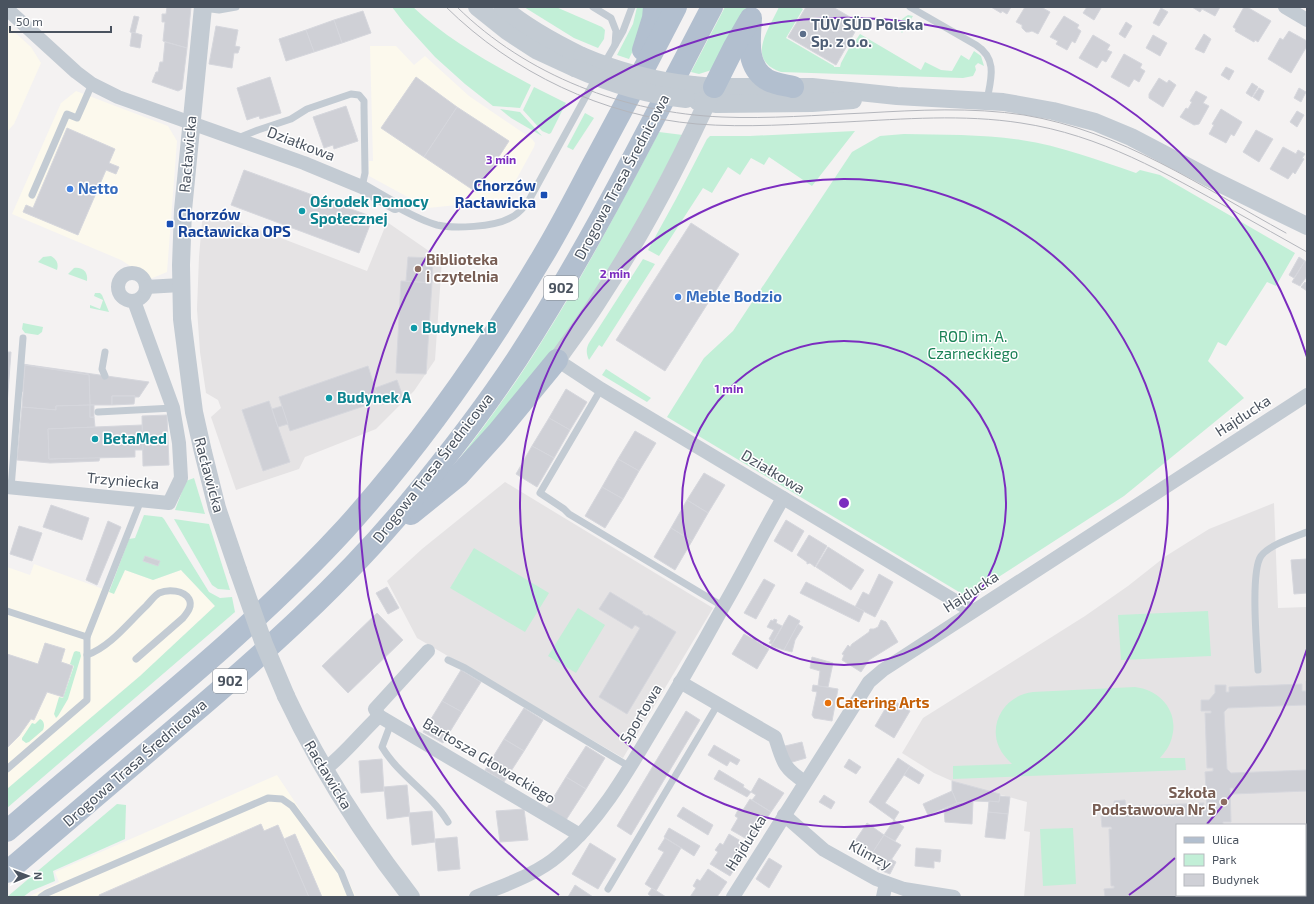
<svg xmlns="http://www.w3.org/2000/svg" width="1314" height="904" font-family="'Exo 2',sans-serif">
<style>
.commercial{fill:#fcf9ed}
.education{fill:#e5e3e4;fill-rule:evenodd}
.green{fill:#c2efd7}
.building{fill:#cfd0d6;stroke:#d6d7dd}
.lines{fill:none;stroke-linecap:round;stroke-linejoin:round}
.service{stroke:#c3cbd3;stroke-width:7}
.minor{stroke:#c3cbd3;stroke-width:14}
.tertiary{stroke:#c3cbd3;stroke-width:18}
.primary{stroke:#b2bfcf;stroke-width:22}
.tram{stroke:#b4b6bc;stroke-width:1}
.tertiary-bridge{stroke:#c3cbd3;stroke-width:18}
.ring{fill:none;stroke:#7b2cbf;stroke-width:2}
.service-dot{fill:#5c6f8a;stroke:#fff;stroke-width:1.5}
.shop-dot{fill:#3f7fe0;stroke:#fff;stroke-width:1.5}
.transit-dot{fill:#1a4fb4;stroke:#fff;stroke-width:1.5}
.culture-dot{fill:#0f9aa8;stroke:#fff;stroke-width:1.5}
.education-dot{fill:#8d6e63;stroke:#fff;stroke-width:1.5}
.food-dot{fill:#e8710a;stroke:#fff;stroke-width:1.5}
.labels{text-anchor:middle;stroke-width:3;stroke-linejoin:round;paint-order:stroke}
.shield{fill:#fff;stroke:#80878f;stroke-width:1}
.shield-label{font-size:14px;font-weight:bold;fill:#4a535f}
.service-label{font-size:15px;font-weight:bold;fill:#4e5e75;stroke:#fff;text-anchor:start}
.street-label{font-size:15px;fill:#4a535f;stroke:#fff}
.transit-label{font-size:15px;font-weight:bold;fill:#164399;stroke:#fff;text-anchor:end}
.shop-label{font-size:15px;font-weight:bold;fill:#366cbe;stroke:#fff;text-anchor:start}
.culture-label{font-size:15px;font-weight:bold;fill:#0d838f;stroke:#fff;text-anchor:start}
.education-label{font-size:15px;font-weight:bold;fill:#785e54;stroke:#fff;text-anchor:start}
.park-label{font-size:15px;fill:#1a8155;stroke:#fff}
.food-label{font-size:15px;font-weight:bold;fill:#c56008;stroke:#fff;text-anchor:start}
.centre{fill:#7b2cbf;stroke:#fff;stroke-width:2}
.ring-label{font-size:12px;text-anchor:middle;font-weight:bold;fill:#7b2cbf;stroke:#fff;stroke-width:3;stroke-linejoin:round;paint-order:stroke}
</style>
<rect width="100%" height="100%" fill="#f4f2f2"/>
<g class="commercial">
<path d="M7 25 31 47 41 63 14 124 7 132Z"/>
<path d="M370 46H396L414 65 425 56 469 96 532 139 535 143 534 147 505 200 428 208 369 176V161H373Z"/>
<path d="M76 91 168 126 177 141 167 272 150 279 121 260 12 214 61 103Z"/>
<path d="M34 564 114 593 125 570 153 580 181 570 215 606 140 676 7 789V567L30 575Z"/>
<path d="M277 775 311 826 335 855 342 867 356 897H28L59 882 55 872Z"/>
</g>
<g class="education">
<path d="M203 210 221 215 367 271 387 222 442 260 435 360 414 391 376 429 305 457 299 469 236 490 211 417 221 408 218 400 206 393 200 352 197 309 199 257Z"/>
<path d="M505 482 713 608 623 758 417 638 387 581 422 549Z"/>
<path d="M1274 503 1278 608 1307 607V897H1024L1030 832 1024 831 1027 802 952 781 934 773 902 753 923 718 1085 616 1128 586 1166 556 1209 529ZM1177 825H1305V895H1177Z"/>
</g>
<g class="green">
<path d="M392 7H413C448 40 490 63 531 85L520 108 493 106 465 84 435 57 405 24Z"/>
<path d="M524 7H556L602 27 605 30 604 39 598 48 574 38Z"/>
<path d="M637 7H649L643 29 629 59 617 55 633 24Z"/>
<path d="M725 7H748L721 67 699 74 691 72Z"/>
<path d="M779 7H799L803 9 786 38 834 66V67H840L841 63 854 39 856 40 860 34 921 70 925 62 941 70 952 71 961 55 969 60 974 51 981 56 984 66 978 63 975 66 976 70 973 76 963 78 781 72C745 60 769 29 779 7Z"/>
<path d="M908 15 913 16 902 33C896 26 900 19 908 15Z"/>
<path d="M534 87 566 103 551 133 549 134 542 131 523 110Z"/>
<path d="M500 109 520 112 542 136 511 118Z"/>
<path d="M585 113 594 118 573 150 567 147Z"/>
<path d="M855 131 812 186 769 157 764 165 751 158 740 175 728 167 712 193 703 188 659 256 648 250 676 199 707 139 710 136H750Z"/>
<path d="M659 132 683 135 616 261 539 372 453 467C483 428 513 388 539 346 583 277 621 204 659 132Z"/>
<path d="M904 134C943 135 983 134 1021 140 1061 146 1098 160 1136 173L1140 170 1160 175 1295 253 1276 286 1267 282 1226 346 1218 342 1208 361 1244 398 1124 496 969 596 964 595 667 417 704 358 733 331 852 152 880 136Z"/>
<path d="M51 256C56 259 59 263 57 270L38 262 43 257Z"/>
<path d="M643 259 655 264 602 347 599 345 589 360C586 354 586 348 589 343Z"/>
<path d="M74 268C83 267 88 272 87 281L68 274Z"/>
<path d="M95 293H100L102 295 109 312 90 308V305L100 309 103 300 94 296Z"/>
<path d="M23 323 43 327 42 332 38 335 25 333 22 329Z"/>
<path d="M606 369 651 398 647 402 602 375Z"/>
<path d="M194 478 205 514 175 510 186 481Z"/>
<path d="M144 515 162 517 164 519 209 592 220 598 232 597 235 612 7 808V789L140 676 215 606 181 570 153 580 125 570 114 594 109 592 129 539 135 538Z"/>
<path d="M174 519 209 524 230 590 218 589 212 585Z"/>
<path d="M474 548 549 593 525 632 450 588Z"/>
<path d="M578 608 605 625 576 673 548 656Z"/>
<path d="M1208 611 1211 656 1121 660 1118 615Z"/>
<path d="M76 651 80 652 81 656 68 699 58 716 56 718 54 714 59 697 63 698 74 666 70 664 74 652Z"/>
<path d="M1135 687C1160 690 1179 711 1172 737 1170 746 1165 752 1160 758H1185L1186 770 953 779V766L1012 764C1007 759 1002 754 999 747 988 722 1006 695 1033 692Z"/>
<path d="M40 719C44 721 45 725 43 730L29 742 26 743 22 740V738L32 723 35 724Z"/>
<path d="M117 804 126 805 125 839 53 871 55 881 31 891 23 897H7Z"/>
<path d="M1073 828 1076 884 1043 886 1040 829Z"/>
</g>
<g class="building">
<path d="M167 7H191L187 48 163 41 165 22H162V14H166Z"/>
<path d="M806 7H833L860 23 836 65 788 37Z"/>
<path d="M991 7H1011L1007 14 1002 11 1001 13Z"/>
<path d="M1025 7H1041L1050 12 1038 34 1032 31 1029 32H1026L1022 28V25L1016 22Z"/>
<path d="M1087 7H1098L1101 8 1094 20 1083 13Z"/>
<path d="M1192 7H1220L1215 16 1202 9 1200 12Z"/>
<path d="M1244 7H1247L1271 21 1258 42 1255 40 1254 42 1235 31 1236 29 1233 27Z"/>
<path d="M1161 8 1168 12 1159 26 1153 23Z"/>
<path d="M363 11 371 33 342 43 334 20Z"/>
<path d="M134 16 139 17 135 33 130 32Z"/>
<path d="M1064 16 1079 25 1077 28 1081 31 1075 43 1072 41 1067 50 1056 44 1058 41 1050 37Z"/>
<path d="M334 20 342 43 314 52 306 30Z"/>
<path d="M1126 22 1132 26 1125 38 1119 34Z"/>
<path d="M216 26 238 30 235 46 240 47 238 53H234L232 68 209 64Z"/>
<path d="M306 30 314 52 286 61 279 39Z"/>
<path d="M1289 31 1307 41V46L1291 73 1268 59 1280 38 1283 40Z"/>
<path d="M132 32 142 35 140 48 130 46Z"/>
<path d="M1204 34 1211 39 1204 53 1195 49Z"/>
<path d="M1093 35 1110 45 1107 50 1112 52 1106 62 1102 60 1097 68 1079 58Z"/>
<path d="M1153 35 1167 43 1160 56 1146 48Z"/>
<path d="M165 42 187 48 182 89 178 91 152 82 156 72H158L160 62H163Z"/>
<path d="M1124 54 1142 64 1140 68 1145 71 1139 82 1134 79 1129 87 1111 77Z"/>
<path d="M1226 67 1234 71 1229 80 1221 75Z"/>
<path d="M270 77 281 113 260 119 259 116 247 120 237 88Z"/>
<path d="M416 77 457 107 424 157 381 128Z"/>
<path d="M1159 78 1167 83 1169 80 1176 85 1163 107 1149 98V94Z"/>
<path d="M1252 83 1258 87 1252 97 1246 93Z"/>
<path d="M1259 88 1264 91 1259 101 1253 97Z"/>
<path d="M1299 88 1306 92 1301 102 1294 98Z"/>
<path d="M1196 91 1207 97 1203 103 1209 106 1199 124 1194 125 1180 117 1186 108 1188 109 1192 102 1190 101Z"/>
<path d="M346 106 358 141 334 149 333 145 324 148 313 117Z"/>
<path d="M457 107 509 141 476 192 424 157Z"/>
<path d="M1221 109 1242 122 1234 136 1231 134 1226 143 1209 134 1214 125 1212 124Z"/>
<path d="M1297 111 1304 115 1297 127 1290 122Z"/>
<path d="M67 128 115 149 109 163 119 167 116 174 106 170 78 235 23 212 26 205 33 208Z"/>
<path d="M1256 130 1273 139 1259 162 1243 152Z"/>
<path d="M1283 147 1296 154 1298 150 1305 154 1302 158 1304 159 1295 174 1293 172 1288 179 1270 169Z"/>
<path d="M244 170 373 217 359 253 231 205Z"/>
<path d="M691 223 739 254 665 371 616 340Z"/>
<path d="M408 257 433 258 432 283 406 281Z"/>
<path d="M1299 257 1305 261 1294 278 1289 275Z"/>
<path d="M1305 261 1307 262V276L1300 286 1292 282Z"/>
<path d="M401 281 432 283 426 374 396 373Z"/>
<path d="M1305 282 1307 284V291L1301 287Z"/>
<path d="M7 352H11L7 405Z"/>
<path d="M22 364 149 382 139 397H135V396H112V405H90L89 375 25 365 23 392 20 390Z"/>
<path d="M25 365 89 375 90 405 56 406V410L22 407Z"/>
<path d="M368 366 379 401 290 431 279 397Z"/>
<path d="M397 380 403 397 381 405 375 388Z"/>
<path d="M566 389 587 402 570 430 549 418Z"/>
<path d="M112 396H135L134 404 112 405Z"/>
<path d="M269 401 290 462 263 471 242 410Z"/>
<path d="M90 405V417H94L95 427 48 429 49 459 100 457 99 461 50 463 17 460 22 407 56 410V406Z"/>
<rect x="90" y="405" width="4" height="12"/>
<path d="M282 406 288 424 278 427 272 409Z"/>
<path d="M167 415 169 465 143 466 142 416Z"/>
<path d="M549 418 570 430 554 458 532 446Z"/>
<path d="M142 425 143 450H135V457L49 459 48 429Z"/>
<path d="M635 431 656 443 639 471 618 459Z"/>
<path d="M532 446 554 458 537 487 516 474Z"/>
<path d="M618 459 639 471 623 499 602 487Z"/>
<path d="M704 473 725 485 708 513 687 500Z"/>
<path d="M602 487 623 499 605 528 585 516Z"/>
<path d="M687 500 708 513 692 541 671 528Z"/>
<path d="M51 505 89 518 82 540 43 527Z"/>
<path d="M786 520 804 531 792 552 774 541Z"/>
<path d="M108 521 121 527 97 585 86 580Z"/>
<path d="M19 526 42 533 32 561 10 554Z"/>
<path d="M671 528 692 541 675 570 654 557Z"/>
<path d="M809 535 827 546 815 567 810 563 807 564V562L797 555Z"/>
<path d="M828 547 864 570 851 590 816 567Z"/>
<path d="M145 556 160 561 158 566 143 561Z"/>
<path d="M1307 559V593L1294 594 1291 560Z"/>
<path d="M879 574 893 582 875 617 855 607 863 592 869 595Z"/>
<path d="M764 579 775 585 756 619 744 613Z"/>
<path d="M806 582 864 611 859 622 800 593Z"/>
<path d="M387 587 399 608 388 614 376 593Z"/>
<path d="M610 592 643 612 642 613 647 616 648 615 676 632 627 714 599 697 640 628 635 625 632 629 599 609Z"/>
<path d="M377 613 403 640 348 693 322 666Z"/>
<path d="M789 615 800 621 784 650 771 646Z"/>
<path d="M774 619 777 620 776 623 782 626 772 644 769 643 771 640 769 639 774 630 767 627 771 620 773 621Z"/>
<path d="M881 620 886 622 898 642 869 660 861 672 842 660 844 655 842 654 848 645 850 647 852 644 869 632 870 629H874L878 627Z"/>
<path d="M798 624 803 627 795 640 792 652 784 650Z"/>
<path d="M744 634 753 639 754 637 757 639 756 641 769 649 757 669 732 654Z"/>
<path d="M45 643 65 649 61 662 73 666 63 697 47 692 34 720 31 719 19 736 7 748V654L38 664Z"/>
<path d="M812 657 833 663 828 687 818 686 820 671 810 668Z"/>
<path d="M461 670 481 682 462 712 442 701Z"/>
<path d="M1306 681H1307V706L1305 705 1228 708 1224 712 1227 769 1231 773 1307 770V791L1233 794V788H1230L1231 822H1223V825H1177V895H1228L1226 897H1105L1104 889 1114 888V886H1111L1109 829H1112L1111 827H1102L1101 816H1109L1114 809V801L1125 800 1126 809H1128L1129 806 1160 805 1204 803 1203 807 1207 806 1205 772 1213 771V768H1207L1205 713H1211V711H1201V700H1209L1215 693V685H1226V692H1229V687L1302 684V691H1306Z"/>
<path d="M813 685 838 689 832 721 814 718 812 715 817 692 812 691Z"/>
<path d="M891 699 899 704 900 701 906 705 904 708 910 711 894 738 875 726Z"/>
<path d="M442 701 462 712 443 743 423 732Z"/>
<path d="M524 708 543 720 524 751 504 739Z"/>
<path d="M686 711 700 720 631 835 617 826Z"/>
<path d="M504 739 524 751 504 782 485 770Z"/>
<path d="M802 742 806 758 789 763 785 746Z"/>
<path d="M714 745 740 760 737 765 730 761 727 766 708 755Z"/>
<path d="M586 746 605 758 586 789 566 777Z"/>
<path d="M898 758 910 766 885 803 899 812 894 820 869 802Z"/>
<path d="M382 759 384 791 361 793 359 761Z"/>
<path d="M849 759 861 767 856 774 844 767Z"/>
<path d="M910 766 924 775 919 784 904 775Z"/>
<path d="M719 770 744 785 743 787 751 792 747 797 714 779Z"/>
<path d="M566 777 586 789 566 820 547 808Z"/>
<path d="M759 778 784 793 771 812 752 800 756 795 751 792Z"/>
<path d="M952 781 1000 794 999 802 973 801 957 803 952 791Z"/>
<path d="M407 785 410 816 387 819 384 787Z"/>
<path d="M952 791 957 803 928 815 923 804Z"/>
<path d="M824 795 835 802 831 809 819 802Z"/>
<path d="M1000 796 1010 797 1008 814 988 812 989 801 999 802Z"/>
<path d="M750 799 771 812 752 842 731 830 738 818 735 816 739 808 743 810Z"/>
<path d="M973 801 972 824 945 822 944 809 957 803Z"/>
<path d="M683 807 713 825 708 835 677 816Z"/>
<path d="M524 809 528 840 500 842 496 811Z"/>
<path d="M432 811 435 842 412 845 409 813Z"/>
<path d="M988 812 1008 814 1005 839 985 837Z"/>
<path d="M894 820 904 827 895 841 884 835Z"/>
<path d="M867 823 884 835 873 852 855 841Z"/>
<path d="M261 824 264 831 278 825 309 897H100L99 895Z"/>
<path d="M669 828 700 846 694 856 664 837Z"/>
<path d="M295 834 322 897H309L284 839Z"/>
<path d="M729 834 749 846 730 876 710 864 718 852 715 850 720 843 723 845Z"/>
<path d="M884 835 901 845 889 863 873 852Z"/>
<path d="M457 837 460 869 438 871 435 839Z"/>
<path d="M665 838 681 848 656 891 645 884 664 852 658 849Z"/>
<path d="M590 843 616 859 598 889 572 874Z"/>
<path d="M916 848 941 850 940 862 934 861V868L915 866Z"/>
<path d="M769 858 782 866 769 888 756 879Z"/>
<path d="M882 858 889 863 891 859 896 862 890 874 877 869Z"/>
<path d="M708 869 727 882 717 897H690L696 888 693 886 697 879 700 881Z"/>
<path d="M575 885 593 897H568Z"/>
<path d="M652 888 666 897H652L648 894Z"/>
</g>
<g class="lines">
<g class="service">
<path d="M593 7 611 18 616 31 615 45 623 31 632 7"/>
<path d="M910 7 976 45C998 59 991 79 987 100"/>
<path d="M203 8 219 10 236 7"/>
<path d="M604 64 615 45"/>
<path d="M238 138 258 130 291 119 307 109 351 94 359 95 364 101V107L365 173 362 187"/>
<path d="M32 195 67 114 77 118 92 84"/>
<path d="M395 206C408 213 422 221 437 225 454 229 494 227 510 218 518 215 523 208 528 202L596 78"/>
<path d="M105 352 102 369 105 376"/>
<path d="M601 389 540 493 564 509 569 514 724 607"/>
<path d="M98 412 173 408"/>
<path d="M11 488 23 338"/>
<path d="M7 611 87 637"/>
<path d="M87 655C110 647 128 623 146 606 150 602 154 596 159 593 168 589 184 590 189 599 193 606 187 613 183 618L136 659"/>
<path d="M448 660 465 668 630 767"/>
<path d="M1258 670C1257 648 1250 572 1261 556 1269 545 1294 537 1307 532"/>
<path d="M391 723 382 747C399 776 431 793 448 822"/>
<path d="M7 769 87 700V637L141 500"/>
<path d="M608 889 718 704"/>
<path d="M41 897 47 893 268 798 282 799 292 806 341 872 351 897"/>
</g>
<g class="minor">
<path d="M1285 7 1307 20"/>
<path d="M7 9 76 72 92 84 118 97 304 163 362 187 395 206"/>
<circle cx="132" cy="287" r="14"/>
<path d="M146 287 181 285"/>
<path d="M557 360 601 389 972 611"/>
<path d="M7 487 169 503 181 478 179 443 173 408 134 301"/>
<path d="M428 651 375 709 379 716 580 835"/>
<path d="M680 682 775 737C783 762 783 768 805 782"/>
<path d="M324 770C345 754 360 734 379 716"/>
<path d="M784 815 824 850 876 879 904 889 954 897"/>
<path d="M476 897C504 885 536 875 559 855 598 822 625 776 651 732 676 691 700 649 723 607 744 571 762 534 783 498"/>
<path d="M733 897 869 682 883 670 1307 395"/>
<path d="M883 897 886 883"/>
</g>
<g class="tertiary">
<path d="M203 7 183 210 181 265 182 319 194 412 203 452 217 508 238 570"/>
<path d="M477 7 507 31 536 50 575 68"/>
<path d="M502 7C526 27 553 42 582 56"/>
<path d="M693 85 714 87H812L897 96 1003 102 1053 111 1095 122 1131 137 1209 178 1307 226"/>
<path d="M697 101 717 104 812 103 853 100"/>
<path d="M557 360C571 340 587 319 600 298 644 231 681 160 714 87"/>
<path d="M286 696C320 768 363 835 411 897"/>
</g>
<g class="primary">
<path d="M751 18C750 38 745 65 766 79 774 84 785 85 793 87"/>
<path d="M643 50 653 18 654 7"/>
<path d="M714 87 734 47 749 21"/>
<path d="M411 514 458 476 497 433 557 360"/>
<path d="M7 831C121 732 242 641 345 529 420 446 484 355 541 259 560 228 576 196 593 164 621 112 649 60 676 7"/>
<path d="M7 872C66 822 125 772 184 721 263 654 342 584 408 504 446 458 484 409 517 359 590 247 650 125 712 7"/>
</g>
<g class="tram">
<path d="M446 7C513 73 603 116 697 124 747 128 796 124 845 122 904 119 963 114 1021 123 1101 135 1165 173 1234 211 1258 225 1283 238 1307 252"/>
<path d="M457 7C527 76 625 113 722 117 770 119 817 115 865 113 918 110 972 107 1024 115 1121 131 1202 187 1286 233"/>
</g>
<g class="tertiary-bridge">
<path d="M582 56C617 71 655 81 693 85"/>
<path d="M575 68C611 84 648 95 686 99"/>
<path d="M238 570 264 644 286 696"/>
</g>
</g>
<g class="ring">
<circle cx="844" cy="503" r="162"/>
<circle cx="844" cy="503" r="324"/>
<path d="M1307 649A485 485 0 0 1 1207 824M1175 858A485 485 0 0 1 1129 895M559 895A485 485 0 1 1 1307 357"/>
</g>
<circle class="service-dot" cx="803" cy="34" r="4"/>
<g class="shop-dot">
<circle cx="70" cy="189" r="4"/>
<circle cx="678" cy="297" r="4"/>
</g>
<g class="transit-dot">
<rect x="540" y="191" width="8" height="8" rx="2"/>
<rect x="166" y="220" width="8" height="8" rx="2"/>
</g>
<g class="culture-dot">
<circle cx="302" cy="211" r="4"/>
<circle cx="414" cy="328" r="4"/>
<circle cx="329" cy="398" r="4"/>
<circle cx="95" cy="439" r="4"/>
</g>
<g class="education-dot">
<circle cx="418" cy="269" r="4"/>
<circle cx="1224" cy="802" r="4"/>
</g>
<circle class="food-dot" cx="828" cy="703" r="4"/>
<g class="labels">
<g class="shield">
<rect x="544" y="276" width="34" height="24" rx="3"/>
<rect x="213" y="669" width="34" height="24" rx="3"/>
</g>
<g class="shield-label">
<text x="561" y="293">902</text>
<text x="230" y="686">902</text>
</g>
<g class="service-label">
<text x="811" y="30">TÜV SÜD Polska<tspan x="811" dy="17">Sp. z o.o.</tspan></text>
</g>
<g class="street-label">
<text transform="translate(301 144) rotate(21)" y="5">Działkowa</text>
<text transform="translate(188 154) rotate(-85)" y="5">Racławicka</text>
<text transform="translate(622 177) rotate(-62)" y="5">Drogowa Trasa Średnicowa</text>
<text transform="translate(1243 416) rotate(-33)" y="5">Hajducka</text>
<text transform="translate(433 468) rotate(-52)" y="5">Drogowa Trasa Średnicowa</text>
<text transform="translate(773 472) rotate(31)" y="5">Działkowa</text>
<text transform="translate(209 475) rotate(75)" y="5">Racławicka</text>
<text transform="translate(123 481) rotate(5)" y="5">Trzyniecka</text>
<text transform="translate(971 592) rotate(-33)" y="5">Hajducka</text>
<text transform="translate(641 714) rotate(-59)" y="5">Sportowa</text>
<text transform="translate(489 761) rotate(31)" y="5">Bartosza Głowackiego</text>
<text transform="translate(135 763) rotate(-41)" y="5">Drogowa Trasa Średnicowa</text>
<text transform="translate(328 775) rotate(59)" y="5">Racławicka</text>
<text transform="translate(746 843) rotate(-58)" y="5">Hajducka</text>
<text transform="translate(870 855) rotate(28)" y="5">Klimzy</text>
</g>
<g class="transit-label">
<text x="536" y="191">Chorzów<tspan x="536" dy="17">Racławicka</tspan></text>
<text x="178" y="220" text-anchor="start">Chorzów<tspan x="178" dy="17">Racławicka OPS</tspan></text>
</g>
<g class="shop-label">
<text x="78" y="194">Netto</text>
<text x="686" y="302">Meble Bodzio</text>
</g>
<g class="culture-label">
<text x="310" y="207">Ośrodek Pomocy<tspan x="310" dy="17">Społecznej</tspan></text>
<text x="422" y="333">Budynek B</text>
<text x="337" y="403">Budynek A</text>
<text x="103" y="444">BetaMed</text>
</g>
<g class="education-label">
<text x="426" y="265">Biblioteka<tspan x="426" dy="17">i czytelnia</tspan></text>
<text x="1216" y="798" text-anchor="end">Szkoła<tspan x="1216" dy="17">Podstawowa Nr 5</tspan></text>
</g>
<g class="park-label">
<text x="973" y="342">ROD im. A.<tspan x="973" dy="17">Czarneckiego</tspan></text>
</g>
<g class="food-label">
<text x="836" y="708">Catering Arts</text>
</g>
</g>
<circle cx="844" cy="503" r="6" class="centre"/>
<g class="ring-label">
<text x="501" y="164">3 min</text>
<text x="615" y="278">2 min</text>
<text x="729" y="393">1 min</text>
</g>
<rect width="1314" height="904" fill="none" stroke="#4a535f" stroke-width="16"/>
<rect x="1176" y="824" width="130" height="72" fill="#ffffff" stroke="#b7babf"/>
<rect x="1184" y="837" width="20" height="6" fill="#b2bfcf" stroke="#b7babf"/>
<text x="1212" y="844" font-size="12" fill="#4a535f">Ulica</text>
<rect x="1184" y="854" width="20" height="12" fill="#c2efd7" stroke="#b7babf"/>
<text x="1212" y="864" font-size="12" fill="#4a535f">Park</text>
<rect x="1184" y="874" width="20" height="12" fill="#cfd0d6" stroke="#b7babf"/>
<text x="1212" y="884" font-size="12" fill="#4a535f">Budynek</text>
<g transform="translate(28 876) rotate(89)" stroke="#ffffff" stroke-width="3" paint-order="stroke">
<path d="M0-3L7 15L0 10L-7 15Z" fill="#4a535f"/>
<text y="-6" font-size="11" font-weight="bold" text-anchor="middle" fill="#4a535f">N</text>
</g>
<path d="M10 26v6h101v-6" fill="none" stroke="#4a535f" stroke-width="2"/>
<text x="16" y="26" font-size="12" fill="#4a535f" stroke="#ffffff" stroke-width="3" paint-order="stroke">50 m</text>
</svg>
